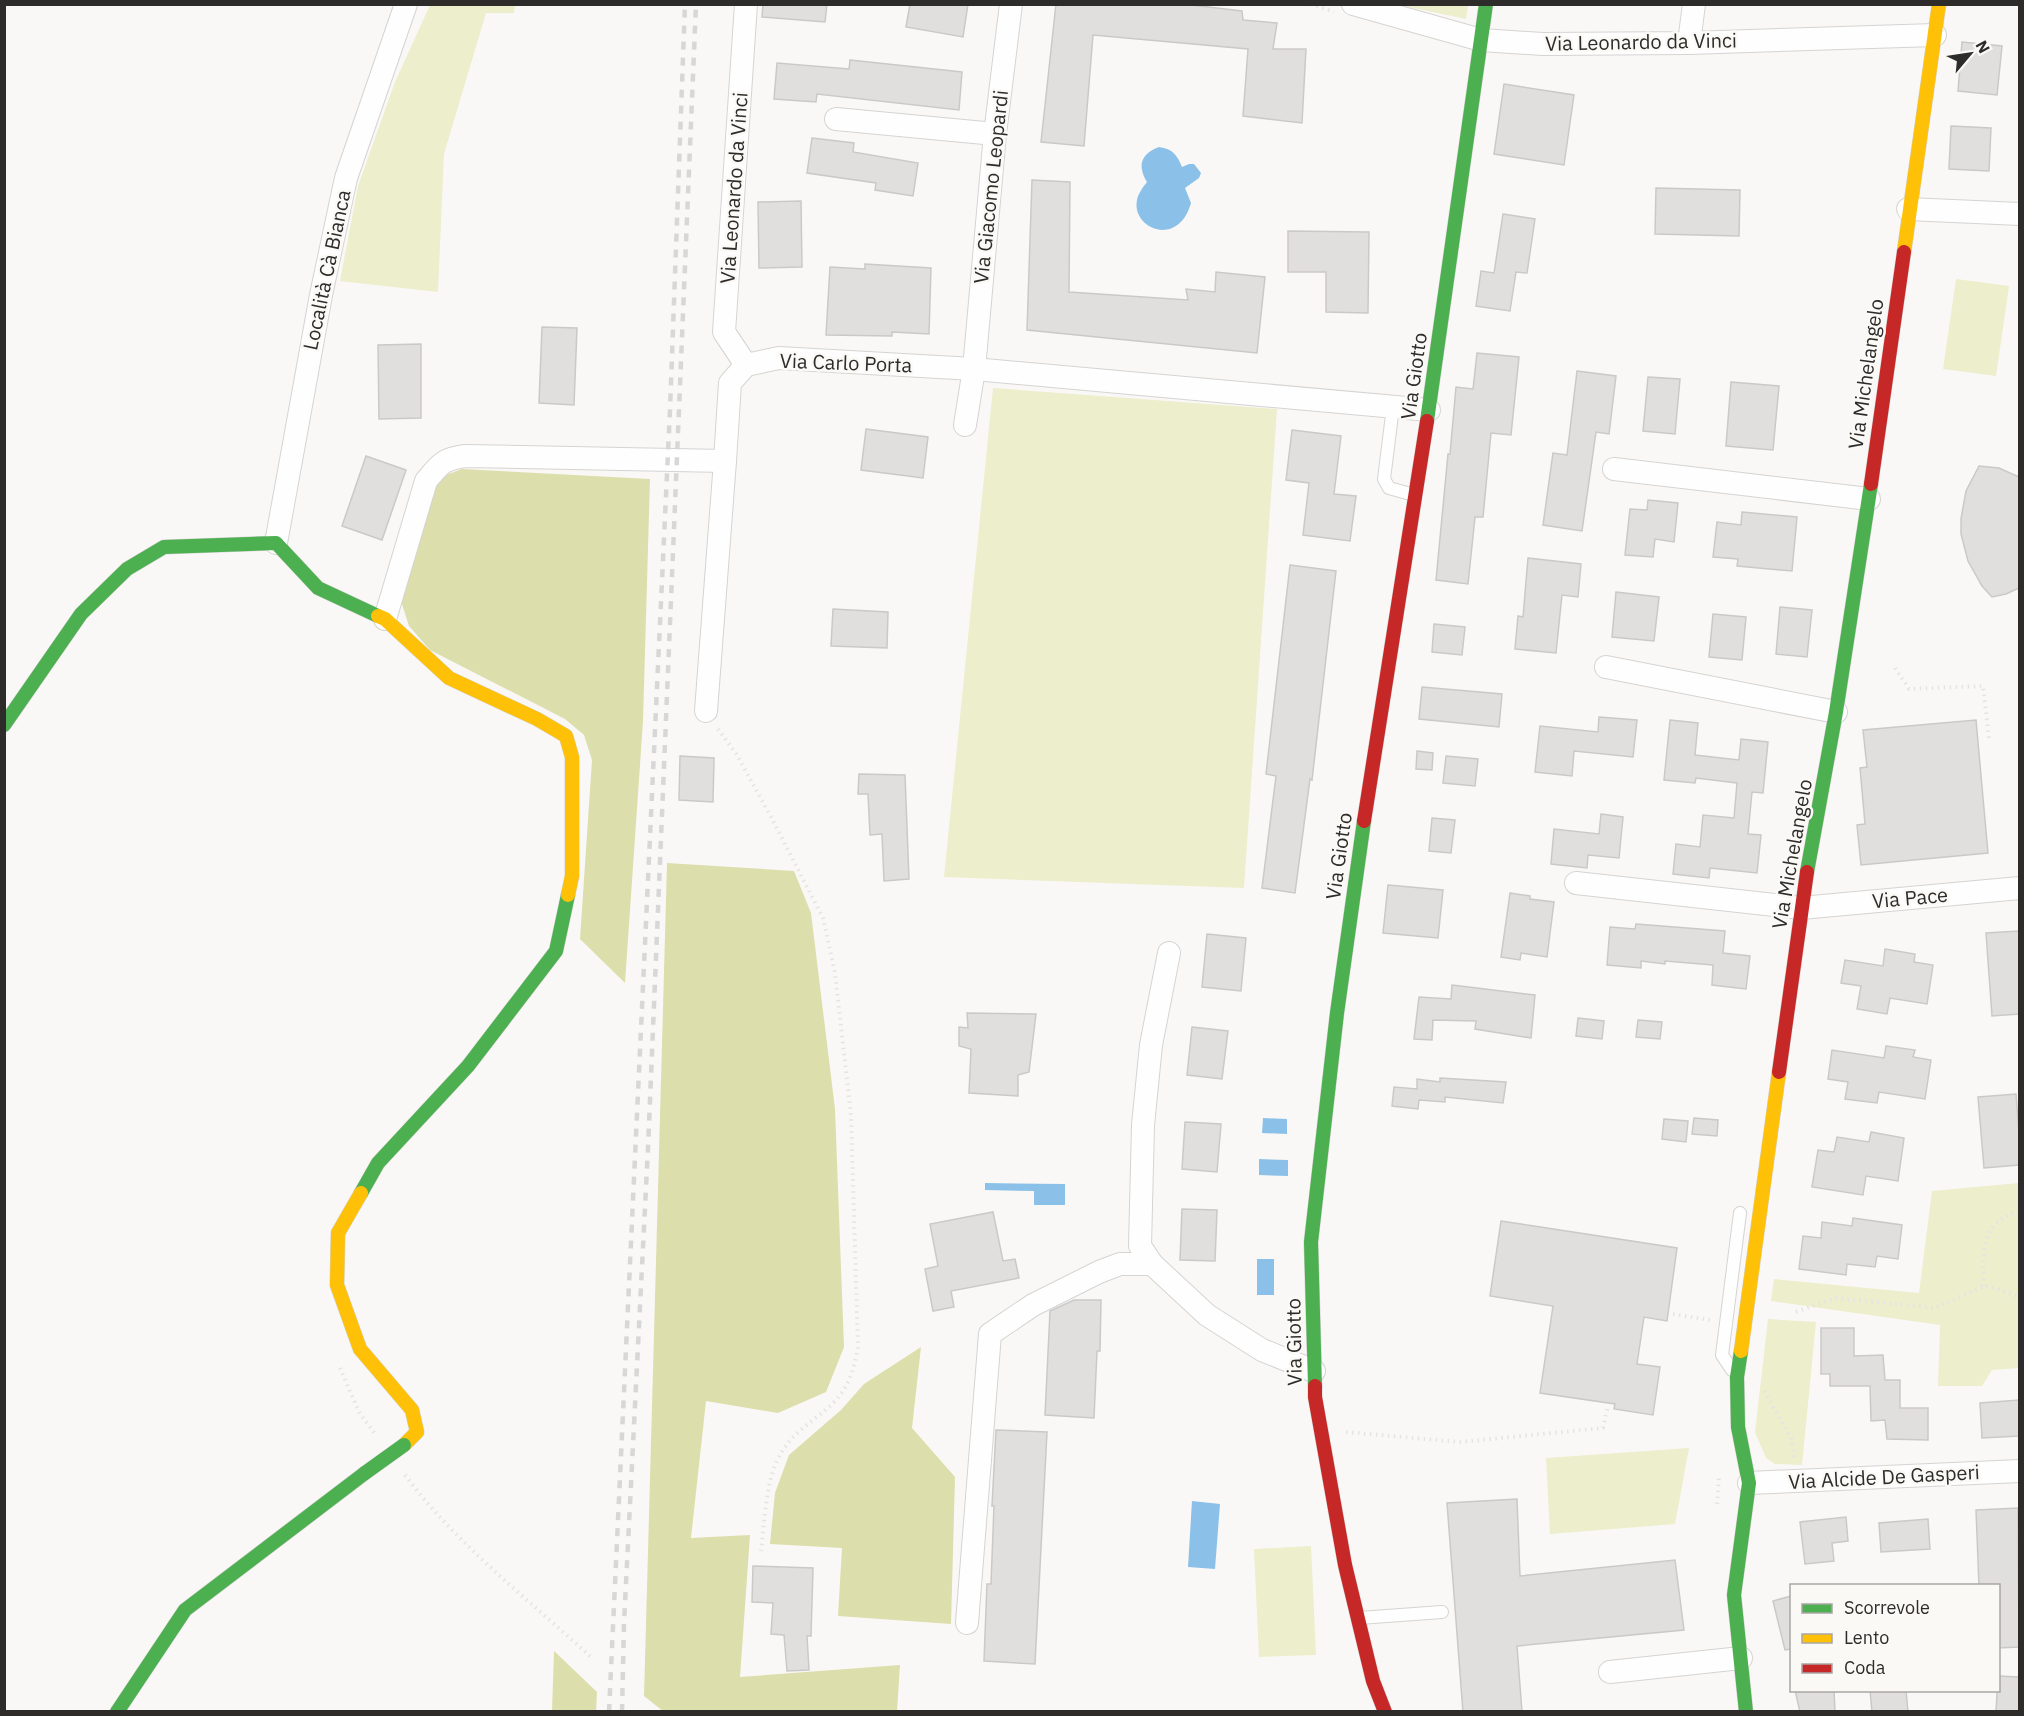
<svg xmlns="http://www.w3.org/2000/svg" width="2024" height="1716" font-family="'IBM Plex Sans',sans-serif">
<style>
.green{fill:#eceecc}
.forest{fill:#dcdeac}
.water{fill:#8bc1e8}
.building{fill:#e1dfde;stroke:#cbc9c8;stroke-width:1.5}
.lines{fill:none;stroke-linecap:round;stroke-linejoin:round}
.lane-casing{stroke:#d5d4d2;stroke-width:14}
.street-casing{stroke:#d5d4d2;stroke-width:24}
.fast-casing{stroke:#d5d4d2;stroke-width:15}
.slow-casing{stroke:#d5d4d2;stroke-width:15}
.jam-casing{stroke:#d5d4d2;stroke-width:15}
.path{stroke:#e4e4e3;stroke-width:4;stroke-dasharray:1.5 4.5;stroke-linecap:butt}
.lane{stroke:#fefefe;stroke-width:12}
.street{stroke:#fefefe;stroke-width:22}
.fast{stroke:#4caf50;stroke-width:14}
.slow{stroke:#ffc107;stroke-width:14}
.jam{stroke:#c62828;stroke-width:14}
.rail{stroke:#d7d7d7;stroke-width:4.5;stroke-dasharray:8 8;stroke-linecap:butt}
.fast-bridge-casing{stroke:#d5d4d2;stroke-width:15;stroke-linecap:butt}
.fast-bridge{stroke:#4caf50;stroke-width:14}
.labels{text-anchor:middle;stroke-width:5;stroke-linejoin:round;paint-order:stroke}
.street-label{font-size:20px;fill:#2d2c2a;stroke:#fbf9f5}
</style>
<rect width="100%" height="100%" fill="#faf8f6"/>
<g class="green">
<path d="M430 5H515L514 13H486L444 154 438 292 340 281 358 186 395 82Z"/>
<path d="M1399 5 1468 4V5L1466 19Z"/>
<path d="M1956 279 2009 286 1996 376 1943 369Z"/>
<path d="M993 388 1277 409 1244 888 944 877Z"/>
<path d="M2019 1183V1368L1992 1370 1982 1386H1938L1940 1325 1771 1301 1774 1279 1919 1293 1932 1191Z"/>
<path d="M1768 1319 1816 1322 1802 1465 1775 1464 1766 1458 1755 1432Z"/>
<path d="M1689 1448 1675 1524 1550 1534 1546 1458Z"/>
<path d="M1311 1546 1316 1655 1259 1657 1254 1549Z"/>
</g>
<g class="forest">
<path d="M462 469 650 479 643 721 625 983 580 939 592 760 584 735 565 719 430 650 409 626 401 601 433 490 446 475Z"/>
<path d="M667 863 794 871 811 913 835 1109 844 1347 826 1392 778 1413 706 1401 691 1538 750 1535 740 1677 900 1665 897 1711H663L644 1696Z"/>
<path d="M921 1347 912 1428 955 1477 951 1624 838 1616 842 1548 770 1544 775 1493 789 1455 841 1410 864 1384Z"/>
<path d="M554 1651 597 1692 596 1711H552Z"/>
</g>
<g class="water">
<path d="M1159 147C1173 149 1177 155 1182 167L1189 164H1194L1201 173 1199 178 1185 188 1191 203C1178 249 1131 228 1137 200 1138 194 1143 187 1147 182 1137 165 1141 154 1159 147Z"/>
<path d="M1263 1118 1287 1119V1134L1262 1133Z"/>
<path d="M1259 1159 1288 1160V1176L1259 1175Z"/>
<path d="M985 1183 1065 1184V1205H1034V1191L985 1190Z"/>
<rect x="1257" y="1259" width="17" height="36"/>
<path d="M1192 1501 1220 1504 1215 1569 1188 1567Z"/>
</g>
<g class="building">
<path d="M763 4H827L825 22 762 17Z"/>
<path d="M910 4H968L963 37 906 27Z"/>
<path d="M1056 4H1183L1242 11 1243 20 1277 23 1273 49H1306L1302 123 1243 116 1248 49 1093 35 1084 146 1041 142Z"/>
<path d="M1962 42 2002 46 1997 95 1958 91Z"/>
<path d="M850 60 962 72 959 110 817 94 816 102 774 99 777 63 849 69Z"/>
<path d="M1504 84 1574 95 1564 165 1494 154Z"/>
<path d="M1951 126 1991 128 1989 171 1949 169Z"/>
<path d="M812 138 854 143 853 152 918 163 913 196 875 190 876 183 807 173Z"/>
<path d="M1032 180 1070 182 1069 292 1188 300 1186 289 1215 292 1216 272 1265 277 1257 353 1027 330Z"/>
<path d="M1656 188 1740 190 1739 236 1655 234Z"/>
<path d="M801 201 802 267 759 268 758 202Z"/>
<path d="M1503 214 1535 219 1527 273 1516 272 1510 311 1476 306 1481 271 1494 273Z"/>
<path d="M1288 231 1369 232 1368 313 1326 312V272H1288Z"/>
<path d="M865 264 931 268 929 334 892 332V336L826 335 830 267 865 269Z"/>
<path d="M542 327 577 328 574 405 539 403Z"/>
<path d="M421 344V418L379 419 378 345Z"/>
<path d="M1477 353 1519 357 1511 435 1491 433 1483 517H1475L1468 584 1436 580 1448 454H1450L1456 387 1473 389Z"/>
<path d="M1577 371 1616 376 1609 434 1596 432 1582 531 1543 525 1553 453 1567 455Z"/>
<path d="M1648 377 1680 379 1675 434 1643 431Z"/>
<path d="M1731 382 1779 386 1773 450 1726 446Z"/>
<path d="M866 429 928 437 923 478 861 470Z"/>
<path d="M1292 430 1341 436 1334 494 1356 496 1350 541 1303 535 1309 483 1286 480Z"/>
<path d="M366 456 406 470 382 540 342 526Z"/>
<path d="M1979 466 1999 468 2019 477V588L2006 594 1992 597 1982 586 1968 561 1961 534V519L1966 491Z"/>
<path d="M1648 500 1678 503 1674 542 1655 539 1653 557 1625 555 1630 509 1647 510Z"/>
<path d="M1742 512 1797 517 1792 571 1737 566 1738 559 1713 557 1717 522 1741 525Z"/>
<path d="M1528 558 1581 564 1578 597 1562 595 1556 653 1515 649 1518 616 1523 617Z"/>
<path d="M1290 565 1336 571 1312 780 1310 779 1295 893 1262 888 1276 776 1266 774Z"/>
<path d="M1616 592 1659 597 1654 641 1612 637Z"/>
<path d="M1780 607 1812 610 1807 657 1776 654Z"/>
<path d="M833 609 888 612 887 648 831 646Z"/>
<path d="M1713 614 1746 617 1742 660 1709 657Z"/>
<path d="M1434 624 1465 627 1462 655 1432 652Z"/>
<path d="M1422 687 1502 694 1499 727 1419 719Z"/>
<path d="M1599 717 1637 720 1633 757 1574 751 1572 776 1535 772 1540 726 1598 732Z"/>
<path d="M1670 720 1698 723 1695 755 1739 760 1741 739 1768 742 1763 793 1752 792 1748 834 1761 835 1757 873 1710 868 1709 878 1673 874 1676 844 1700 847 1703 815 1734 818 1737 783 1696 778 1695 783 1664 780Z"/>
<path d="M1976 720 1988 853 1861 865 1857 825 1865 824 1860 768 1867 767 1863 730Z"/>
<path d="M1417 751 1433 753 1432 770 1416 769Z"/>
<path d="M680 756 714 758 713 802 679 800Z"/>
<path d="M1446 756 1478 759 1475 786 1443 783Z"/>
<path d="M859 774 905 775 909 879 884 881 882 834 870 835 868 794H858Z"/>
<path d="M1601 814 1623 817 1619 858 1588 855 1587 868 1551 864 1554 829 1599 834Z"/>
<path d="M1432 818 1455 820 1451 853 1429 851Z"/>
<path d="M1388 885 1443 890 1438 938 1383 933Z"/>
<path d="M1510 893 1530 896V899L1554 902 1547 957 1521 953 1520 960 1501 957Z"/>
<path d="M1636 924 1725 931 1723 953 1750 956 1746 989 1712 985 1713 965 1665 961V964L1641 961V968L1607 965 1610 927 1635 929Z"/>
<path d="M2019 931V1014L1992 1016 1986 933Z"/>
<path d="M1207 934 1246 938 1241 991 1202 987Z"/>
<path d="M1885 949 1915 954 1914 962 1933 965 1927 1004 1890 998 1887 1014 1857 1009 1861 986 1841 983 1845 960 1883 966Z"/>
<path d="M1452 985 1535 995 1531 1038 1475 1029 1476 1021 1433 1020 1432 1040 1414 1039 1419 997 1451 999Z"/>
<path d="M967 1013 1036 1014 1029 1072 1018 1075V1096L969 1093 971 1049 959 1046V1027L968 1028Z"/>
<path d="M1578 1018 1604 1021 1602 1039 1576 1036Z"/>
<path d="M1638 1020 1662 1022 1660 1039 1636 1037Z"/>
<path d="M1192 1027 1228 1031 1222 1079 1187 1075Z"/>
<path d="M1886 1046 1915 1050 1913 1057 1931 1060 1925 1099 1879 1092 1877 1103 1845 1099 1848 1082 1828 1079 1832 1050 1884 1058Z"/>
<path d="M1440 1078 1506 1082 1503 1103 1445 1097V1102L1419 1100 1418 1109 1392 1106 1394 1087 1417 1089V1079L1440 1082Z"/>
<path d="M2016 1094 2019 1133V1165L1984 1168 1978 1097Z"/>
<path d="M1694 1118 1718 1120 1717 1136 1692 1134Z"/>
<path d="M1664 1119 1688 1121 1686 1142 1662 1139Z"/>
<path d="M1185 1122 1221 1124 1217 1172 1182 1169Z"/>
<path d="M1871 1132 1904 1138 1898 1181 1866 1176 1863 1195 1812 1187 1818 1150 1834 1152 1837 1137 1869 1142Z"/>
<path d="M1182 1209 1217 1210 1215 1261 1180 1260Z"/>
<path d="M993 1212 1003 1261 1015 1259 1019 1278 951 1291 954 1307 933 1311 925 1269 938 1266 930 1224Z"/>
<path d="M1853 1218 1902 1225 1898 1259 1877 1256 1875 1267 1847 1264 1846 1275 1799 1269 1803 1236 1821 1238 1822 1222 1852 1226Z"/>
<path d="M1501 1221 1677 1248 1667 1321 1644 1317 1637 1364 1660 1367 1653 1415 1614 1409 1615 1404 1540 1393 1553 1306 1490 1296Z"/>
<path d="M1074 1300H1101L1100 1351H1097L1094 1418 1045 1415 1050 1311Z"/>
<path d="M1821 1328H1854V1356L1883 1355 1885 1380H1900V1408H1928V1440L1887 1439 1885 1420 1871 1421 1870 1386H1830V1374H1821Z"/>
<path d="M2019 1400V1436L1982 1438 1980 1403Z"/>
<path d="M996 1430 1047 1432 1035 1664 984 1661 987 1584H991L994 1506H992Z"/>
<path d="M1517 1499 1520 1576 1675 1560 1684 1630 1517 1646 1522 1712H1463L1447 1503Z"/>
<path d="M2018 1508 2019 1647 1998 1648V1586H1979L1976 1510Z"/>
<path d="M1846 1517 1848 1541 1832 1543 1834 1561 1805 1564 1800 1522Z"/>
<path d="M1928 1519 1930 1549 1881 1552 1879 1523Z"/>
<path d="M753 1566 813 1568 811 1636H807L809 1670 787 1671 784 1635 771 1634 773 1603 752 1602Z"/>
<path d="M1791 1596V1649L1785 1650 1773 1601Z"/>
<path d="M1998 1676 2019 1677V1712H1996Z"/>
<path d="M1795 1690H1834L1835 1712H1800Z"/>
<path d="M1870 1690H1906L1908 1712H1872Z"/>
</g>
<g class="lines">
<defs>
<g id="lane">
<path d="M1393 407 1384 479 1389 488 1414 495"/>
<path d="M1732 1370 1722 1355 1740 1213"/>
<path d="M1359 1618 1442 1612"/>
</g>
<g id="street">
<path d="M746 4 724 332 746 365"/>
<path d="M1353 4 1481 40 1543 44 1689 43 1935 35"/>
<path d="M1689 43 1694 4"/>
<path d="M836 119 995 134"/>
<path d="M1908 209 2020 214"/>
<path d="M965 425 974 369 995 134 1011 4"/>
<path d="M1614 469 1869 499"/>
<path d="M276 543 321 295 346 178 406 4"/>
<path d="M385 619 426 481C440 464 443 459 465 456L725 461 730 383 746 365 779 358 974 369 1429 410"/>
<path d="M1606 667 1836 712"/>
<path d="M706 711 725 461"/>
<path d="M1576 883 1801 908 2020 888"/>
<path d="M1169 953 1151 1045 1143 1125 1140 1246 1152 1264 1207 1315 1262 1350 1314 1371"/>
<path d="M1749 1483 2020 1471"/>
<path d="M967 1623 990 1334 1033 1305 1099 1272 1120 1264H1152"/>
<path d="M1610 1672 1741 1658"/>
</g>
<g id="fast">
<path d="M1427 421 1486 4"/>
<path d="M4 725 81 614 127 569 164 547 276 543 318 588 378 616"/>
<path d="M1807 872 1836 712 1871 484"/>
<path d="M361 1193 378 1163 468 1066 556 951 568 895"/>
<path d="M1741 1351 1737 1377 1738 1427 1749 1483 1734 1595 1746 1712"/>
<path d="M1315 1386 1311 1242 1337 1013 1364 821"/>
<path d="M117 1712 185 1610 365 1473"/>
</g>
<g id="slow">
<path d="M1904 252 1939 4"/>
<path d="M378 616 385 619 449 678 537 719 566 736 572 757V876L568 895"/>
<path d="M361 1193 338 1233 337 1285 360 1349 412 1410 417 1432 404 1445"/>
<path d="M1741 1351 1779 1072"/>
</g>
<g id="jam">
<path d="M1871 484 1904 252"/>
<path d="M1364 821 1427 421"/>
<path d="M1779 1072 1807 872"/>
<path d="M1315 1386V1397L1345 1565 1373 1681 1385 1712"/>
</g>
</defs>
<use href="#lane" class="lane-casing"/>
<use href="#street" class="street-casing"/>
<use href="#fast" class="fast-casing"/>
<use href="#slow" class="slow-casing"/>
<use href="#jam" class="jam-casing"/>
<g class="path">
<path d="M1311 4 1334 12"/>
<path d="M1895 668 1909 689 1983 686 1989 738"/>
<path d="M718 729 737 755 771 817 823 918 835 973 851 1115 858 1348C854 1368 849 1387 834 1402 814 1422 790 1432 777 1461 766 1483 764 1526 761 1551"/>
<path d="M1984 1286C1983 1253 1980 1221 2020 1211"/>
<path d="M1796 1312 1835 1298 1935 1308 1984 1286 1996 1288 2020 1297"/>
<path d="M1673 1314 1710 1320"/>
<path d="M340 1368 360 1414 376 1435"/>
<path d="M1764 1391 1791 1438 1795 1459"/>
<path d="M1346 1432 1460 1442 1603 1428 1608 1406"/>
<path d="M405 1475C456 1544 528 1599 591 1657"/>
<path d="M1717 1504 1719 1476"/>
</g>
<use href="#lane" class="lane"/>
<use href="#street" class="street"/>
<use href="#fast" class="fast"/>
<use href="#slow" class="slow"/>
<use href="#jam" class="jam"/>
<g class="rail">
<path d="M609 1712 670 410 685 4"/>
<path d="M622 1712 624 1623 648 1148 696 4"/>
</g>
<defs>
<path id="fast-bridge" d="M365 1473 404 1445"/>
</defs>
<use href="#fast-bridge" class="fast-bridge-casing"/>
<use href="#fast-bridge" class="fast-bridge"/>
</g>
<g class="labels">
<g class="street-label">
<text transform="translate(1641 42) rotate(-1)" y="7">Via Leonardo da Vinci</text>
<text transform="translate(991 187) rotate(-84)" y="7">Via Giacomo Leopardi</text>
<text transform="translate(734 188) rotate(-86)" y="7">Via Leonardo da Vinci</text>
<text transform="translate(327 270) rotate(-78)" y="7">Località Cà Bianca</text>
<text transform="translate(846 363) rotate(2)" y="7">Via Carlo Porta</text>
<text transform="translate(1866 374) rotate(-82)" y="7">Via Michelangelo</text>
<text transform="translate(1414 376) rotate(-82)" y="7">Via Giotto</text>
<text transform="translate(1792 854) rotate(-80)" y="7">Via Michelangelo</text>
<text transform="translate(1339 856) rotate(-82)" y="7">Via Giotto</text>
<text transform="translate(1910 898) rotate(-5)" y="7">Via Pace</text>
<text transform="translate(1294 1342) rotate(-91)" y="7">Via Giotto</text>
<text transform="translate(1884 1477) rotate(-3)" y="7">Via Alcide De Gasperi</text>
</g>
</g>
<rect width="2024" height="1716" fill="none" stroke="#2d2c2a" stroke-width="12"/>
<rect x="1790" y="1584" width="210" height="108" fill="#fbf9f5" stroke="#a9a7a4" stroke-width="1.5"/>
<rect x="1802" y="1604" width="30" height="9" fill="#4caf50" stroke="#a9a7a4" stroke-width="1.5"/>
<text x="1844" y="1614" font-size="18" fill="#2d2c2a">Scorrevole</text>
<rect x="1802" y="1634" width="30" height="9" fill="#ffc107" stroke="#a9a7a4" stroke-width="1.5"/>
<text x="1844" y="1644" font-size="18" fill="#2d2c2a">Lento</text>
<rect x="1802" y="1664" width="30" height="9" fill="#c62828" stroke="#a9a7a4" stroke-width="1.5"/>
<text x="1844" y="1674" font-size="18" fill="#2d2c2a">Coda</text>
<g transform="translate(1970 54) rotate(61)" stroke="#fbf9f5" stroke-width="4.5" paint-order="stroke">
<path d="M0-4.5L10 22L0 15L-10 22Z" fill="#2d2c2a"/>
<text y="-9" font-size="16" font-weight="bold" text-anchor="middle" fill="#2d2c2a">N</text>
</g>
</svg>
